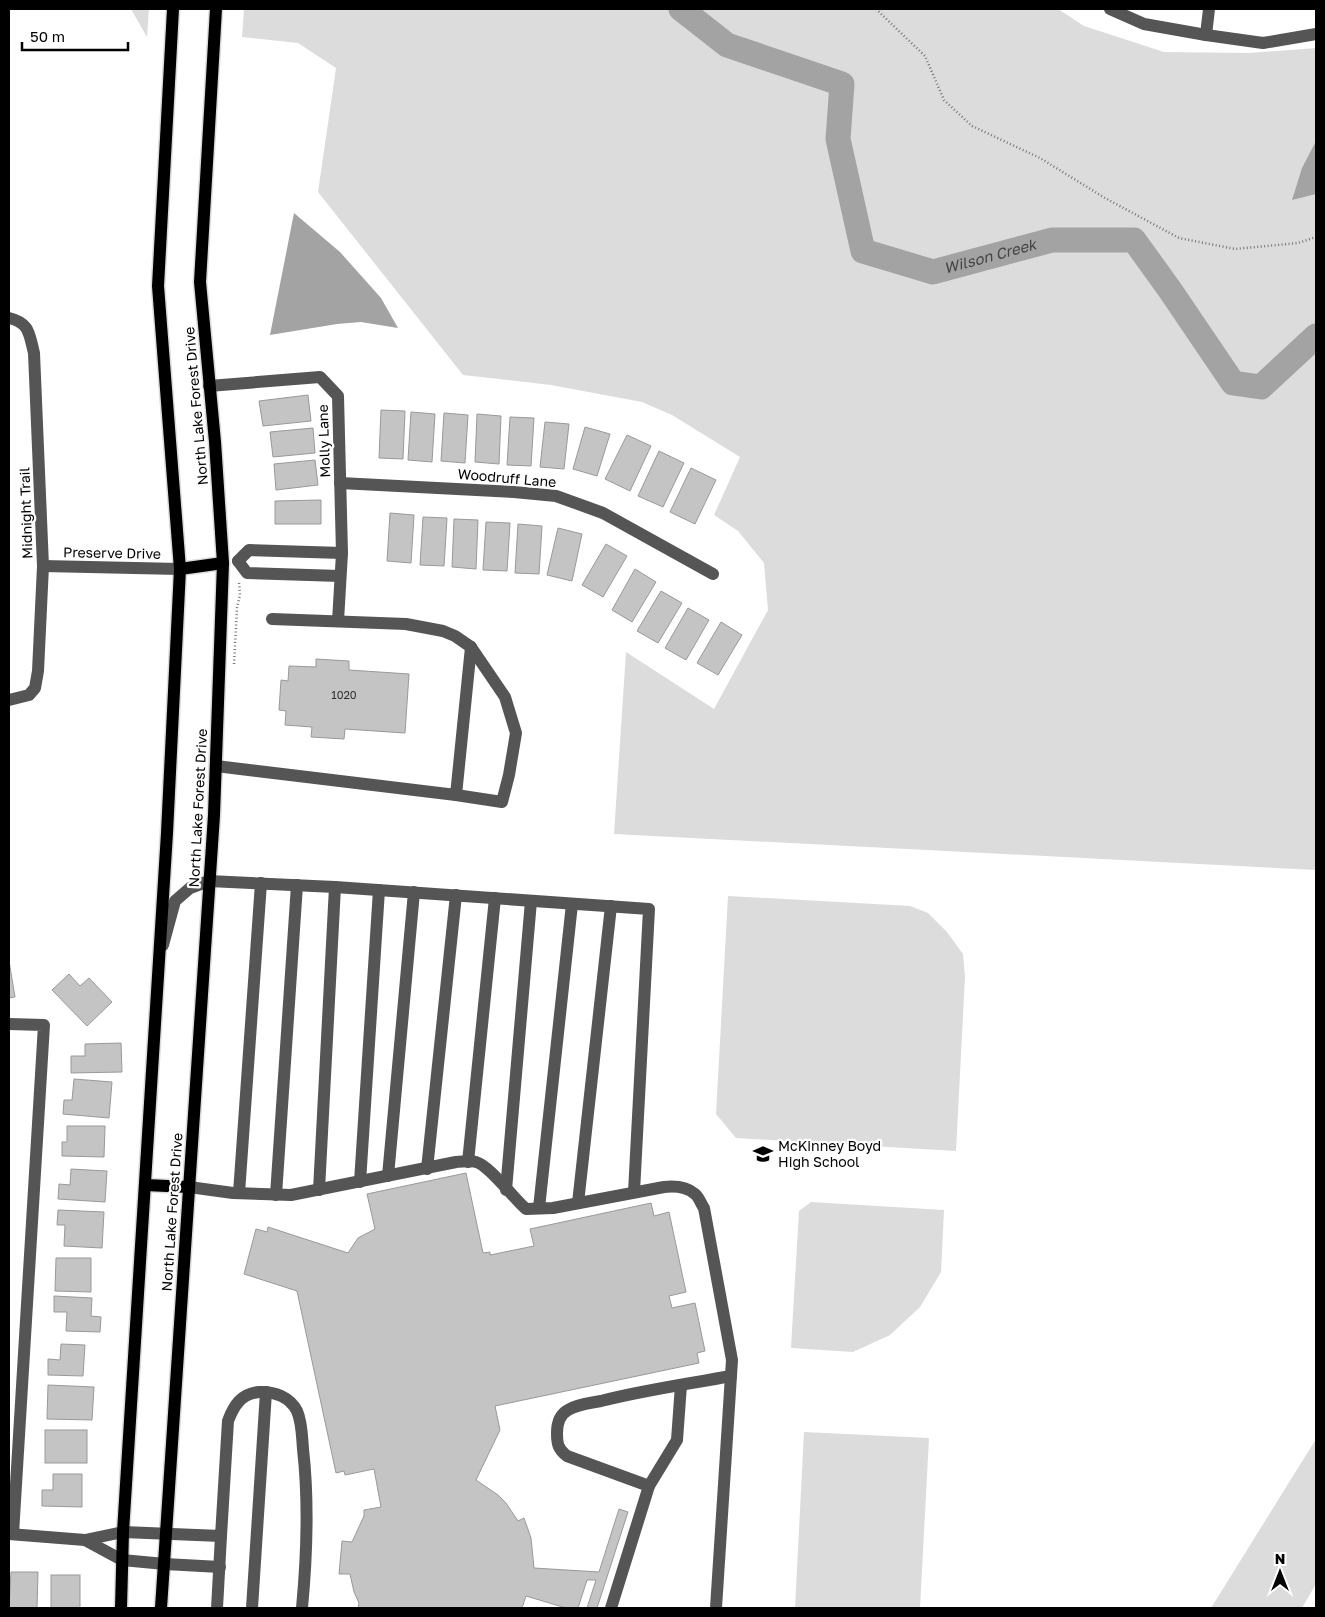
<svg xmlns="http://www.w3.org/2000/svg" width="1325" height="1617" font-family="'Golos Text',sans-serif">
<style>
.green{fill:#dcdcdc}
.water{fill:#a3a3a3}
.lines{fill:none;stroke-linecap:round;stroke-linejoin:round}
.river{stroke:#a3a3a3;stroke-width:25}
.building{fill:#c4c4c4;stroke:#999}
.major-casing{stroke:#dbdbdb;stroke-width:15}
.path{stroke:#777;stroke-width:2.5;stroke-dasharray:1 2.5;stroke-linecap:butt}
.minor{stroke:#555;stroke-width:12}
.major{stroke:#000;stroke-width:12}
.labels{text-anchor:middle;stroke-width:4.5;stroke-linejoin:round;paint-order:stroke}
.number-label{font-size:11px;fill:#313131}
.street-label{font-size:14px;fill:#000;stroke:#fff}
.poi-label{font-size:14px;fill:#000;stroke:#fff;text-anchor:start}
.water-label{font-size:15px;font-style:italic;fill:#444;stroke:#fff}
</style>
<rect width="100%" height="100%" fill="#fff"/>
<g class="green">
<path d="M131 9H149L147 37Z"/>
<path d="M244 9H1058L1084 26 1164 52 1249 53 1316 48V870L614 834 626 652 714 709 768 610 764 563 738 531 714 515 740 457 672 415 642 402 551 385 463 375 318 192 336 68 298 43 242 37Z"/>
<path d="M728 896 910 906 928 913 947 932 963 954 965 977 956 1151 736 1138 716 1114Z"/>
<path d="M811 1202 944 1210 941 1272 920 1307 890 1335 853 1352 791 1348 799 1211Z"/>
<path d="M804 1432 929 1438 920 1608H795Z"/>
<path d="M1316 1439V1584L1302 1608H1211Z"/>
</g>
<g class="water">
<path d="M1316 141V194L1292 200 1302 168Z"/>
<path d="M294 213 340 252 381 298 398 328 361 322 337 324 270 335Z"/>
</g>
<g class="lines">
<path class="river" id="s1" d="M681 9 727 45 842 84 838 139 863 251 933 272 1052 240H1134L1170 290 1233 383 1261 387 1316 336"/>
</g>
<g class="building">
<path d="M308 395 311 421 263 426 259 401Z"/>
<path d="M381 410 405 411 403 459 379 458Z"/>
<path d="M411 412 435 414 432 462 408 460Z"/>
<path d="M444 413 468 415 465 463 441 461Z"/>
<path d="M477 414 501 416 499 464 475 462Z"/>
<path d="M510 417 534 418 531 466 507 465Z"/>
<path d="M545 422 569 424 564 469 540 467Z"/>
<path d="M585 427 610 434 597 476 573 469Z"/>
<path d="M313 428 315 453 273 457 270 432Z"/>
<path d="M627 435 651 446 630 491 605 479Z"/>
<path d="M659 451 684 463 663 507 638 496Z"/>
<path d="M315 460 318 485 276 490 274 464Z"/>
<path d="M691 468 716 480 695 524 670 512Z"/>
<path d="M321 500V524H275V501Z"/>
<path d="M390 513 414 515 411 563 387 561Z"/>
<path d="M423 517 447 518 444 566 420 565Z"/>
<path d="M454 519 478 520 476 569 452 567Z"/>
<path d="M486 522 510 523 507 571 483 570Z"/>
<path d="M518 524 542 526 539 574 515 573Z"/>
<path d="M558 528 582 534 572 581 547 575Z"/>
<path d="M606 544 627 556 603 597 582 585Z"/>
<path d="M635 569 656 582 632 622 612 610Z"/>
<path d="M661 591 682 603 658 643 637 631Z"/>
<path d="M688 608 709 620 686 660 665 648Z"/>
<path d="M721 622 742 635 718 675 697 663Z"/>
<path d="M316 659 349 661V670L409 674 405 733 345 729 344 739 311 737 312 727 285 725 286 711 279 710 281 680 288 681 289 666 316 667Z"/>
<path d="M9 961 15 997 9 998Z"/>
<path d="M69 974 80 986 89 978 112 1002 87 1026 52 990Z"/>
<path d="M121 1043 122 1072 71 1073V1056H85V1044Z"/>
<path d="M74 1079 112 1082 109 1118 63 1114 64 1100H72Z"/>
<path d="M67 1126H105L104 1157 62 1156V1142H67Z"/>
<path d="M71 1169 107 1171 105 1202 58 1199 59 1184 70 1185Z"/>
<path d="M466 1173 483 1253 490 1252V1255L534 1246 530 1229 651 1203 654 1216 669 1212 686 1292 669 1296 672 1308 695 1303 705 1351 697 1353 699 1363 495 1406 500 1430 476 1480 498 1495 506 1503 518 1521 524 1518 531 1538 534 1568 599 1572 619 1509 628 1512 597 1608H587L596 1580H587L578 1608H566L526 1596 522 1608H358L359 1603 354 1592 350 1574H339L342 1541 352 1542 364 1516V1510L381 1507 374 1469 345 1475 344 1471 336 1473 297 1291 244 1274 256 1229 267 1232 268 1227 348 1253 358 1238 375 1229 367 1194Z"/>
<path d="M58 1210 104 1212 102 1248 64 1246 65 1225H57Z"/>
<path d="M56 1258H91V1292L55 1291Z"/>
<path d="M54 1296 92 1298 91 1316 101 1317 100 1332 66 1331 67 1312H54Z"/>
<path d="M61 1344 85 1345 83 1376 48 1375V1359L60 1360Z"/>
<path d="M48 1385 94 1387 92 1420 47 1419Z"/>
<rect x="45" y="1430" width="42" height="33"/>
<path d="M53 1474H82V1507L42 1506V1490H53Z"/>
<path d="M11 1572H38L37 1608H9Z"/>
<rect x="51" y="1575" width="29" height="33"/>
</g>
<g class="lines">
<defs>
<g id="major">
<path d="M180 569 223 563"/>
<path d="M145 1185 189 1187"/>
<path d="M121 1608 123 1532 167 833 180 569 158 286 173 9"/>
<path d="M161 1608 214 815 223 563 215 442 200 282 216 9"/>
</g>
</defs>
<use href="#major" class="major-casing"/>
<g class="path">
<path d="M876 9 925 56 944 100 972 126 1040 158 1105 198 1179 238 1235 249 1298 243 1316 237"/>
<path d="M234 664 237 608 240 595 239 582"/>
</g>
<g class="minor">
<path d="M1110 9 1144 24 1206 35 1263 43 1316 34"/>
<path d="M1206 35 1209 9"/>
<path d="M9 318C30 323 29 334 34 353L43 566 38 671 35 688 29 695 9 700"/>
<path d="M209 386 320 377 338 396 342 553 338 621"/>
<path d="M340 483 514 492 556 496 603 513 713 574"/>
<path d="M238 561 249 550 342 553"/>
<path d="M238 561 247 573 340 576"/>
<path d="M43 566 180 569"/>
<path d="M216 766 456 795 471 647 455 636 443 631 406 624 272 619"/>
<path d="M456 795 502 802 509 775 516 733 505 697 471 647"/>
<path d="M163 945 175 901 190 888 209 881 335 887 649 909 634 1192"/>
<path d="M9 1024 44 1025 13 1534"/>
<path d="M468 1162 495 898"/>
<path d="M427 1169 456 895"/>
<path d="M388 1176 414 892"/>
<path d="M360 1182 379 890"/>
<path d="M189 1187 233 1193 291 1195 456 1162C462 1162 471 1160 476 1162 489 1165 514 1199 526 1209L553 1208 664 1187C674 1186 687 1187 695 1194 699 1197 701 1204 704 1208L732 1360 716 1608"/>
<path d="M319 1190 335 887"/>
<path d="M506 1190 531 901"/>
<path d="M239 1193 261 883"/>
<path d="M276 1195 297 885"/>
<path d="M578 1203 611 906"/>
<path d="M539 1208 572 904"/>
<path d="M649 1486 567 1456C558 1449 557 1444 557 1433 557 1424 559 1415 568 1410 577 1404 591 1403 601 1401 644 1390 688 1384 731 1376"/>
<path d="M9 1534 85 1540 123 1532 221 1536 228 1421C234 1405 241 1394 259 1392 274 1391 290 1397 297 1411 302 1422 302 1437 303 1449 309 1502 307 1555 302 1608"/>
<path d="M85 1540 122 1560 165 1564 220 1567"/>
<path d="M217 1608 221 1536"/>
<path d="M252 1608 266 1392"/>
<path d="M611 1608 649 1486 677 1440 681 1385"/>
</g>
<use href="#major" class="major"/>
</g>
<defs>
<symbol id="school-bare" viewBox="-9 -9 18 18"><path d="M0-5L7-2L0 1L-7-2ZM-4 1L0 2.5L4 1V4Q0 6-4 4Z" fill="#000" stroke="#fff" stroke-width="2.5" paint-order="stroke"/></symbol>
</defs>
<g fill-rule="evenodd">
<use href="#school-bare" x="749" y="1140" width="28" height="28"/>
</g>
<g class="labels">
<g class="number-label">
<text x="344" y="699">1020</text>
</g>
<g class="street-label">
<text transform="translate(196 406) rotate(-95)" y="5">North Lake Forest Drive</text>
<text transform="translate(324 441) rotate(-92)" y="5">Molly Lane</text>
<text transform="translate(507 478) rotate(5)" y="5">Woodruff Lane</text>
<text transform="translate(26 513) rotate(-92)" y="5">Midnight Trail</text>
<text transform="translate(112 553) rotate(1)" y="5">Preserve Drive</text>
<text transform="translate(198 808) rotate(-87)" y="5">North Lake Forest Drive</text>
<text transform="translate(172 1212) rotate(-86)" y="5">North Lake Forest Drive</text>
</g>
<g class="poi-label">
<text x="778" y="1151">McKinney Boyd<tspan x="778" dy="16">High School</tspan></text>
</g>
<g class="water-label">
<text dy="5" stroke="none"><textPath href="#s1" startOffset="482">Wilson Creek</textPath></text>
</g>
</g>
<rect width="1325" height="1617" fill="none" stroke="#000000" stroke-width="20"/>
<g transform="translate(1280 1572)" stroke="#ffffff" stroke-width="4" paint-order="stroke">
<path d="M0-4L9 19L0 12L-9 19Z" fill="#000000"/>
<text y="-8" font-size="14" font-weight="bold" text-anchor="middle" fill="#000000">N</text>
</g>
<path d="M22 42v8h106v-8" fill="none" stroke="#000000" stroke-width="2.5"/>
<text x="30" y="42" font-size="15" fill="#000000" stroke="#ffffff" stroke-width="4" paint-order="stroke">50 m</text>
</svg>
